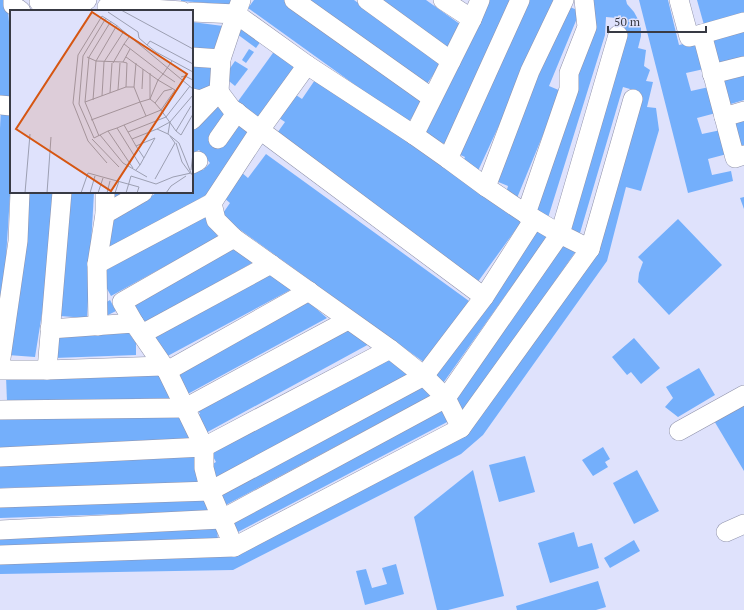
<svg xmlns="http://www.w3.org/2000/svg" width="744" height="610" font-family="'PT Serif',serif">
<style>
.building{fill:#74affb}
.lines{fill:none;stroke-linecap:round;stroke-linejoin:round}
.minor-casing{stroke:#8f92aa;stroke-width:20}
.minor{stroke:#fff;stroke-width:19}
.inset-road{fill:none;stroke:#9c9fb2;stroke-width:1}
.view{fill:#d65612;fill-opacity:0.15;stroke:#d65612;stroke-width:2}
.inset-edge{fill:none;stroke:#383a44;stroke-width:2}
</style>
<rect width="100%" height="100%" fill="#dfe2fc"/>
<g class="building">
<path d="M0 0H7L11 44V96L0 97Z"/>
<path d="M181 0H234V5L181 1Z"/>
<path d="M254 0H284L424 100 408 123 248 8Z"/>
<path d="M307 0H354L442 62 427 84Z"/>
<path d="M376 0H426L464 27 447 50Z"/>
<path d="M484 0H515L447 145 419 133Z"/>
<path d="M526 0H557L477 173 461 166 465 157 456 153Z"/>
<path d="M588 0H626L627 4 634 12 641 25V36L638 48 646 50 644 66 650 70 646 81 653 82 647 107 656 108 659 130 641 191 626 187 607 261 483 435 461 454 233 570 0 574V560L232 553 449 440 591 253 637 91 623 87 580 233 565 228 623 30 622 22 617 18 606 17 605 35 547 221 532 215Z"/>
<path d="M639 0H668L679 45 696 41 704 69 686 73 691 91 709 87 716 113 697 118 702 134 721 130 727 154 708 159 712 175 731 171 733 181 688 193Z"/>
<path d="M697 0H744V13L704 25Z"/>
<path d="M43 5 93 10V11H42Z"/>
<path d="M567 6 580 11 549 86 561 91 517 198 506 193 508 186 496 181 533 80Z"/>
<path d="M192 22 223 26 220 52 192 48Z"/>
<path d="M245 24 263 38 256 48 237 34Z"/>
<path d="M744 27V58L715 66 707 37Z"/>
<path d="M278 46 300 62 258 120 236 104Z"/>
<path d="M249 49 254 52 246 63 242 60Z"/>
<path d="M235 61 248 69 235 86 224 77Z"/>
<path d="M192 63 213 65 210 92 192 91Z"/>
<path d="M744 70V100L724 106 716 78Z"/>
<path d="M319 74 522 221 477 283 275 136 285 122 279 118 296 95 302 99Z"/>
<path d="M213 104 255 135 223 185 107 253V223L158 192H192V171L200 167 203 170 210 163 199 150 192 154V127Z"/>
<path d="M1 109H11V180L4 289 0 310V128Z"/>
<path d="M744 118V149L738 151 730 122Z"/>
<path d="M266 154 469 301 425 363 221 216 230 203 223 197 241 172 248 178Z"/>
<path d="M26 192H53L48 276 35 357 8 355Z"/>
<path d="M68 192H94L87 318 60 316Z"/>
<path d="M113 192H128L115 200Z"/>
<path d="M744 197V209L740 198Z"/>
<path d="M206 215 218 237 111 296 99 274Z"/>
<path d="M678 219 722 265 669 315 638 282 639 273 643 262 638 257Z"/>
<path d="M535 228 547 237 441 386 429 378Z"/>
<path d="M561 240 576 251 464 411 449 400Z"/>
<path d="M233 244 252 263 141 325 129 303Z"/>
<path d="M271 269 294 288 162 359 149 336Z"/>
<path d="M305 299 327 318 184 396 171 373Z"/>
<path d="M110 300 116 311 106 316 100 306Z"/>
<path d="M349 326 371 343 202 435 193 417 200 414 197 408Z"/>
<path d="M126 329 136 343V355L54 358V331Z"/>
<path d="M634 338 660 368 641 384 631 372 627 375 612 357Z"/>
<path d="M386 358 409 375 213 479 207 467 216 462 210 451Z"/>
<path d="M699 368 715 395 678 417 665 407 673 398 666 387Z"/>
<path d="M161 371 174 398 7 402 6 376Z"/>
<path d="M428 382 434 394 222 507 215 495Z"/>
<path d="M744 401V471L713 419Z"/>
<path d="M442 407 449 421 236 533 229 519Z"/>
<path d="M181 413 192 441 0 449V415Z"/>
<path d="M603 447 610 459 605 462 608 467 593 476 582 460Z"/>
<path d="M200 454V483L0 488V460Z"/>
<path d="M525 456 535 492 499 502 489 465Z"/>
<path d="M473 470 504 596 448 610H437L414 517Z"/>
<path d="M637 470 659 511 634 524 613 483Z"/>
<path d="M207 495 208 511 0 518V502Z"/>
<path d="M217 525 218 542 0 550V533Z"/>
<path d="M574 532 578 547 592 543 599 568 550 583 538 543Z"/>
<path d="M634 540 640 551 610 568 604 558Z"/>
<path d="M396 564 404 594 365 605 356 571 366 569 372 588 387 584 382 568Z"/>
<path d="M598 581 606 607 596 610H517L516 606Z"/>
</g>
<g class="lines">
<defs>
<g id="minor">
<path d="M13 0V5L21 11"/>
<path d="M125 0 152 9 182 11"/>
<path d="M241 0 236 14 307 65 414 135"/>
<path d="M294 0 432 98"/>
<path d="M367 0 451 61"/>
<path d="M443 0 472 19 480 0"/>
<path d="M679 0 689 37 702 34 735 158 744 155"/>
<path d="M39 2 87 0"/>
<path d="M107 11V7L118 0"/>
<path d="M192 12 236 14 221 59 192 57"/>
<path d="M702 34 744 22"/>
<path d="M307 65 260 130 484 297"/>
<path d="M712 74 744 66"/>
<path d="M192 98 200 100 219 92 221 59"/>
<path d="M0 105 11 106"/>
<path d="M724 117 744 111"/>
<path d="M192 120 219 92 231 108 260 130 212 203"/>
<path d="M218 139 237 112"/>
<path d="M448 159 414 135 472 19"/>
<path d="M192 164 198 161"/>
<path d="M486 187 448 159 520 0"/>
<path d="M105 214 143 192"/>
<path d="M526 214 486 187 530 71 564 0"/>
<path d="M590 249 560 234 618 35"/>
<path d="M97 264 212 203 216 220 234 238"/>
<path d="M134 323 122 302 234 238 390 349 424 376 446 398 461 428"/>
<path d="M98 326 97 264 105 214V192"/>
<path d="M50 329 134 323 167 371 204 447V468L210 491 234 547"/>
<path d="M142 334 271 264"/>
<path d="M0 365 18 241 20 192"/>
<path d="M0 370H47L62 192"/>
<path d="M47 370 162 366"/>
<path d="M167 371 309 291"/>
<path d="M0 410 185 408 348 320"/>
<path d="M679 431 744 395"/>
<path d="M0 457 204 447 390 349"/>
<path d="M0 498 210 491 424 376 484 297 534 219"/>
<path d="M0 530 222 519 446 398 560 234 526 214 569 89V73L587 27 584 0"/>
<path d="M726 532 744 524"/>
<path d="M0 555 234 547 461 428 590 249 633 99"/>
</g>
</defs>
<use href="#minor" class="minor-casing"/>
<use href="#minor" class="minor"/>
</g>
<g transform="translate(10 10)">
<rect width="183" height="183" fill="#dfe2fc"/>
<path class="inset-road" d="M111 0 183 39M98 2 128 22 129 28 137 35M96 8 73 46 69 94 84 128 90 125 113 153 137 167M77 47 86 51 113 52 120 39M116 47 148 70 153 64 114 34 119 27M162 51 153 64 165 72M103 53 114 34M183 54 140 31 137 35 146 42 183 62M171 67 175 66 183 70M116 77H124L126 53M124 77 130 92 140 89V63M132 79 133 59M108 80 110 53M165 82 173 70M100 83 102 53M92 86 94 52 114 21M83 90 86 51 107 15M75 92 116 77 117 53 113 52M145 93 140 89 148 70 165 80 151 100 145 93 154 81 162 79M81 110 130 92 136 106M114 115 151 100 166 121 181 96M107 118 114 115 126 136M147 119 160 112M98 121 107 118 130 155 126 160M166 121 171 125 183 104M118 122 156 107 180 76M90 125 98 121 123 158M89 126 75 92 79 47 101 11M82 129 109 157M122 129 147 119 158 124M166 133 172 152 180 163M97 153 78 131 63 93 68 45 92 6 106 15 183 79M130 155 145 128 126 136 134 148M181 160 183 143M181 163 169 133 158 124 160 112 183 85M145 169 165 133 160 126M15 183 20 124M37 183 41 127M71 183 78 163 129 177 127 183M80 183 85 166M88 183 93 168M97 183 100 171M105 183 109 171M116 183 121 166 146 174 163 167 181 163 183 166M156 183 161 176 176 166"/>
<path class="view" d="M82 2 177 64 101 181 6 119Z"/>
<rect width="183" height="183" class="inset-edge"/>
</g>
<path d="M608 26v6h98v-6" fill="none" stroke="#383a44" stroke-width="2"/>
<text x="614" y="26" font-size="12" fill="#383a44" stroke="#dfe2fc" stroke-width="3" paint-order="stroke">50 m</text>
</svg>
